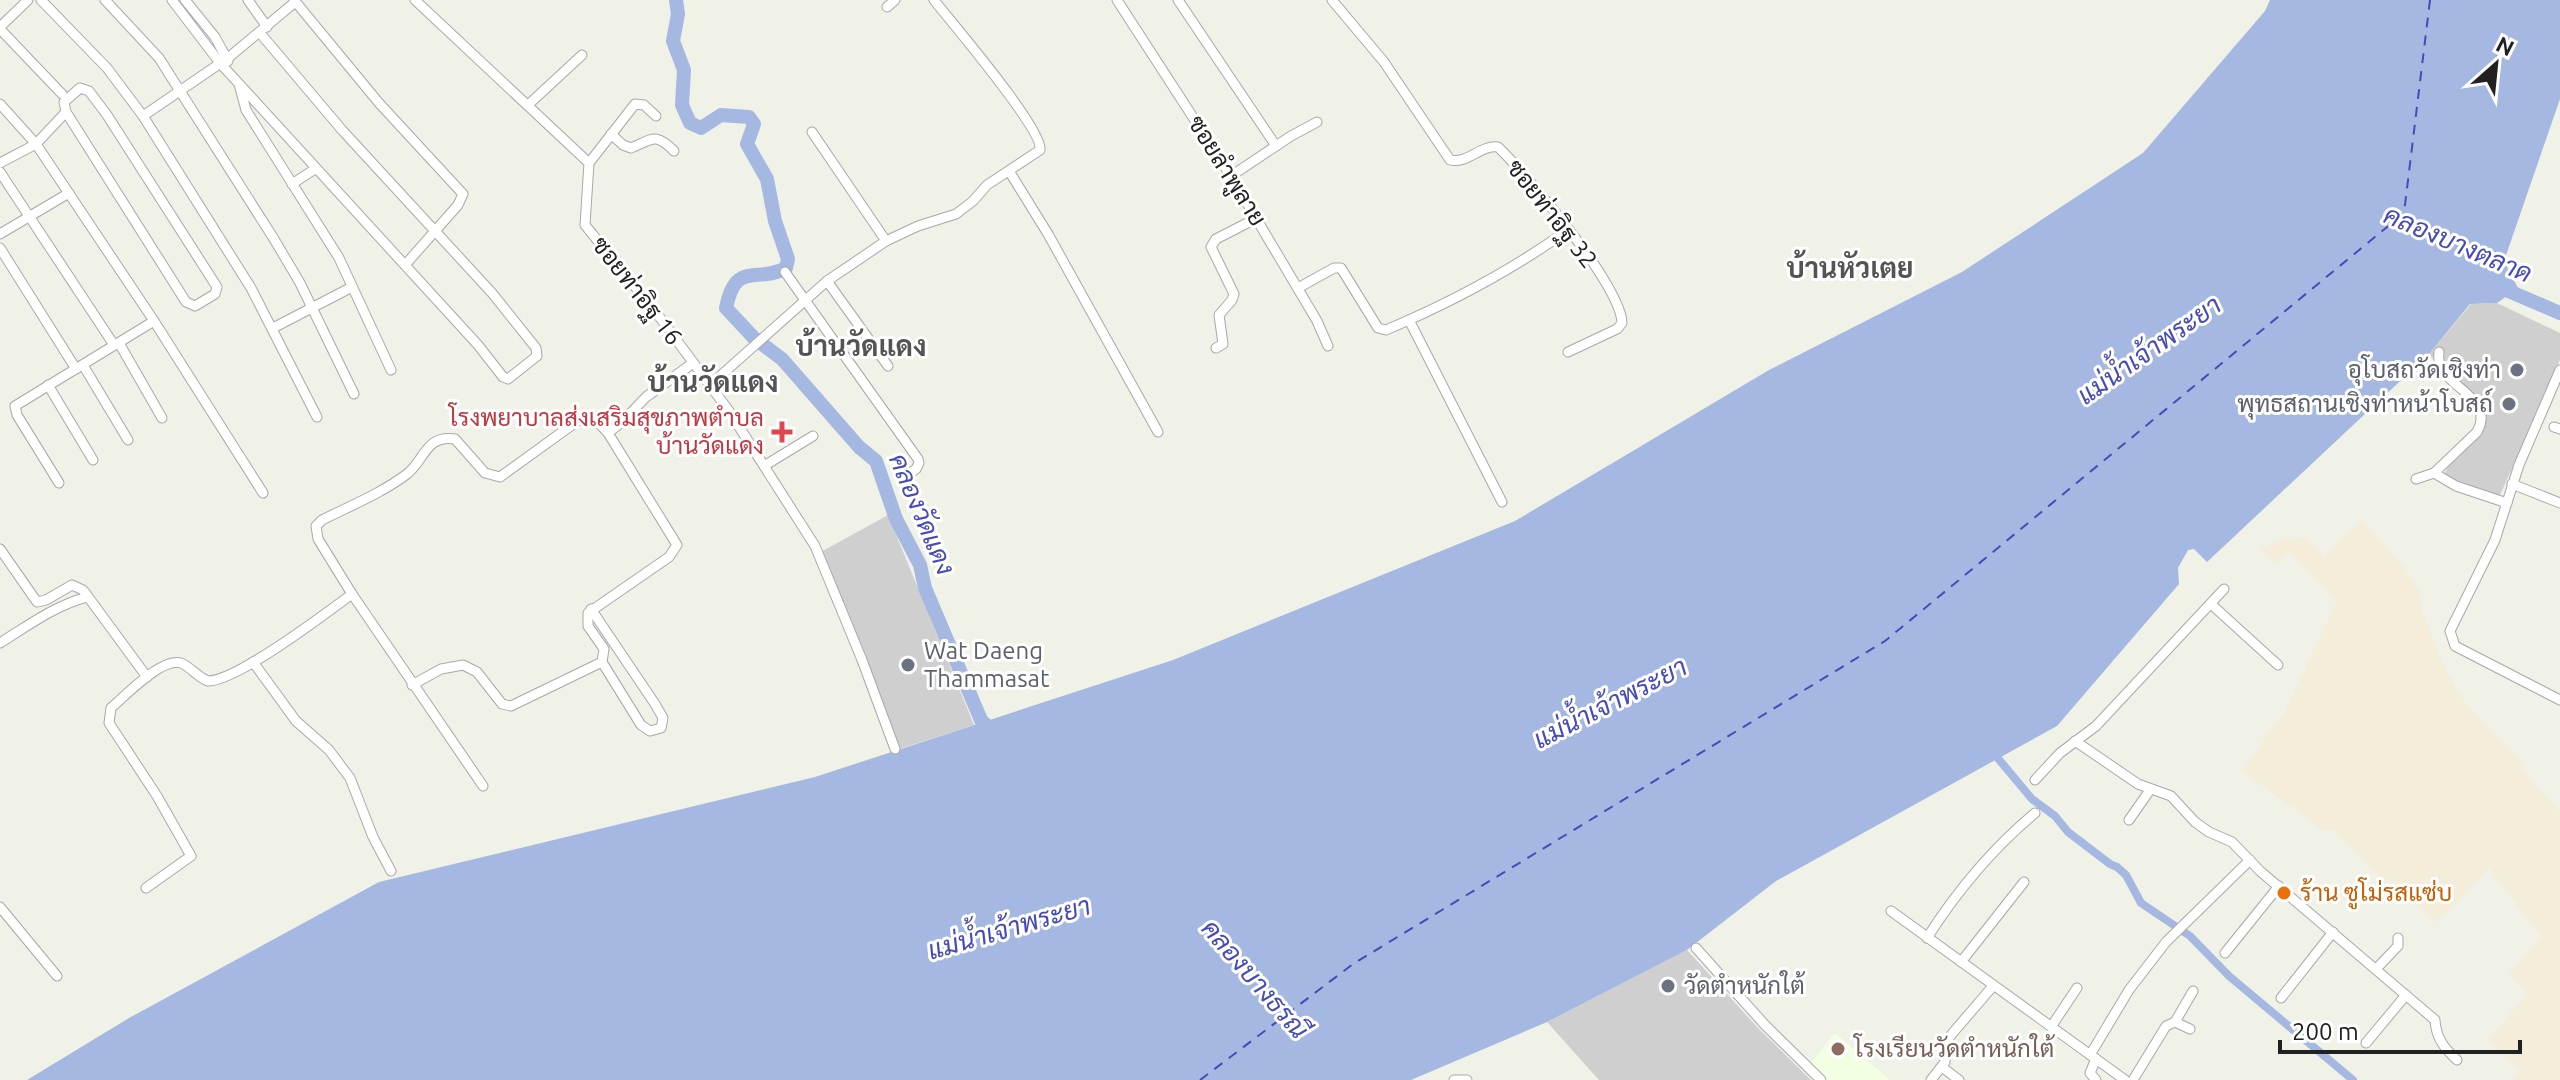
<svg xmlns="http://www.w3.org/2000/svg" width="2560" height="1080" font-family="Ubuntu,Sarabun,sans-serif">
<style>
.education{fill:#f2ffe2}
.religious{fill:#cfcfcf}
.military{fill:#f4edd9}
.water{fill:#a5b8e1}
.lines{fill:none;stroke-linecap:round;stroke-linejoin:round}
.canal{stroke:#a5b8e1;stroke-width:8}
.river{stroke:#a5b8e1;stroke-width:14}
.ferry{stroke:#464bb7;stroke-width:2;stroke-dasharray:10 8;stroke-linecap:butt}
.street-casing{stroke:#a8a8a8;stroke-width:11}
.street{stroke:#fff;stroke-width:9}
.worship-dot{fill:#6b7280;stroke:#fff;stroke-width:3}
.health-dot{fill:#e0444e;stroke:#fff;stroke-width:3}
.food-dot{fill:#e8710a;stroke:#fff;stroke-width:3}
.education-dot{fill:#8d6e63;stroke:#fff;stroke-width:3}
.labels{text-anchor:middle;stroke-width:6;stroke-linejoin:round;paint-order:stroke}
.street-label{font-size:24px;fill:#212121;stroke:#fff}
.worship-label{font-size:24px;fill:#5b616d;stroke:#fff;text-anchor:end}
.health-label{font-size:24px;fill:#be3a42;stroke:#fff;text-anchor:end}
.food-label{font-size:24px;fill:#c56008;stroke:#fff;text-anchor:start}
.education-label{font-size:24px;fill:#785e54;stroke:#fff;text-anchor:start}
.water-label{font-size:26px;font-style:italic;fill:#464bb7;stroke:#fff}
.quarter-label{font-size:28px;font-weight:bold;fill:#545454;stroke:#fff}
</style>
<rect width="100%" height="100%" fill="#f0f1e7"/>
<path class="education" d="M1835 1033 1890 1080H1824L1809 1065Z"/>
<g class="religious">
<path d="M2497 303 2560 333V359L2557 370 2499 497 2468 489 2445 473 2450 463 2484 427 2478 408 2429 354 2471 304Z"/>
<path d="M888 515 974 725 899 749 821 552Z"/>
<path d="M1687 950 1758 1028 1811 1080H1599L1547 1022Z"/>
</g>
<path class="military" d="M2362 520 2406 570 2420 593 2422 611 2446 671 2464 701 2517 757 2532 782 2560 812V1080H2513L2520 1070 2489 1039 2527 994 2509 975 2541 937 2489 868 2437 922 2385 878 2379 877 2334 830H2323L2242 771 2286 709 2337 601 2291 553 2275 563 2261 549 2279 540 2305 538 2325 556Z"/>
<path class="water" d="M2270 0H2560V99L2504 261 2518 288 2497 303 2470 304 2429 354 2207 562 2194 549 2188 550 2178 568 2179 584 2057 726 1776 881 1687 950 1547 1022 1411 1080H27L129 1018 379 882 815 777 1173 660 1515 521 1769 370 1962 272 2143 153 2265 11Z"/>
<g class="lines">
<path class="canal" d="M1991 750 2032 799 2055 816 2068 832 2110 864 2117 867 2126 875 2141 903 2190 936 2229 976 2353 1080"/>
<g class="river">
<path d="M676 0 678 14 673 41 684 70 682 105 690 123 701 128 721 115 749 117 754 124 747 144 767 179 775 221 788 259 786 268C757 284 736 259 726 308L754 338 782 359 859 447 876 461 896 519 920 565 925 588 981 720 996 735"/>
<path d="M2497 286 2560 313"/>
</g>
<path class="ferry" d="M1200 1080 1353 964 1885 641 2404 213 2430 0"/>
<defs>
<g id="street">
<path d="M41 0 107 68 143 116 251 288 317 417"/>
<path d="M105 0 159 58 274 239 300 283 354 394"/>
<path d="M172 0 220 63 478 345 503 377 508 379 537 356 536 348 492 293 342 130 260 33"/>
<path d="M185 0 215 37 228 61"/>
<path d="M248 0 267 27"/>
<path d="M294 0 379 103 463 194 458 205 405 265"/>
<path d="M415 0 589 163 585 225 658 315 729 411 815 546 862 660 895 749"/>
<path d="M1117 0 1231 176 1317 321 1328 346"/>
<path d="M1178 0 1276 146"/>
<path d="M1332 0 1384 62 1450 160C1468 164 1480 145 1498 147 1527 175 1621 286 1622 323L1617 329 1568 352"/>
<path d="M887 7 895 0"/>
<path d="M0 27 28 0"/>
<path d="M0 29 62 94"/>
<path d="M239 84 246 110 339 258 391 370"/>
<path d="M80 88 89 91 107 115 217 287 215 294 195 306 186 302 66 112 64 102Z"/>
<path d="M0 104 36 144 154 321 263 493"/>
<path d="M528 105 582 55"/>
<path d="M143 116 228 58 294 3"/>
<path d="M812 132 886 241"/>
<path d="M611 134 623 145 631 148C653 139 655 132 674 151"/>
<path d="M0 163 36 144 66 112"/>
<path d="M589 163 635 104 644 105 656 116"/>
<path d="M1009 171 1048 234 1158 432"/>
<path d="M0 172 114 345"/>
<path d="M1231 176 1291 136 1317 122"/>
<path d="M292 184 315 169"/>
<path d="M0 234 69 193"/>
<path d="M0 248 76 369"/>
<path d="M785 272 918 459 919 463 916 469 903 478"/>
<path d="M827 281 888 366"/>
<path d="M1298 288 1334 268H1341L1378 328 1386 330C1450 303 1512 270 1568 230"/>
<path d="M1409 320 1502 502"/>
<path d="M273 328 352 287"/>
<path d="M119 343 162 418"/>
<path d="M1216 348 1223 344 1219 315 1232 300 1234 294 1211 247 1216 239 1257 218"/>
<path d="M83 365 128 440"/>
<path d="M2560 370 2519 465 2495 540 2450 631 2455 646 2560 700"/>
<path d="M48 385 93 460"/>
<path d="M710 385 827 281 886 241 918 226 956 214 973 201 987 185 1040 150C1044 130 951 22 934 0"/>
<path d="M2554 427 2560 429"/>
<path d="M764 466 813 436"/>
<path d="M2434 473 2456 486 2507 503"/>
<path d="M2416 479 2434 473 2477 432C2498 395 2433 386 2439 352"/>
<path d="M59 483 17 415 15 406 154 321"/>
<path d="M2512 484 2560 503"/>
<path d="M0 549 37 602 46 600 72 585 83 590 147 677"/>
<path d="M2211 604 2278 665"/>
<path d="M591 609 655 704 663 718 661 728 650 731 641 725 602 662"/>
<path d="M0 643C29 625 54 606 87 597"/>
<path d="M253 662 296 721 329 750 350 778 373 837 391 871"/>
<path d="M412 685 441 669 463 665 477 672 502 704 511 706 602 662 604 649 588 626V613L669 557 677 545 608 433"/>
<path d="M2075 741 2138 784 2171 796 2195 822 2209 832 2232 842 2260 871 2435 1020C2436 1038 2444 1048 2457 1060"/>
<path d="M2035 780 2060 753 2096 726 2224 589"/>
<path d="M483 786 352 594 318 539 316 526 322 520C350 506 382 493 407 474 424 461 426 434 455 439L485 473 500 477 583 417H593L608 433 622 422 646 397 693 363"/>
<path d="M2129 820 2150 790"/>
<path d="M146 888 191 856 157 796 109 723 111 708C125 696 162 657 181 663 191 667 197 677 208 681 237 681 325 614 352 594"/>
<path d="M0 907 57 976"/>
<path d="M1891 911 2125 1080"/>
<path d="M1927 938C1957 891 1992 849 2035 813"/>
<path d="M1696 948 1765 1025 1821 1080"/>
<path d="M2225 953 2279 886"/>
<path d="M1961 962 2024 882"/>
<path d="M2376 969 2398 946V938"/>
<path d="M2281 998 2333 932"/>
<path d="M2175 1022 2193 991"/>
<path d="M2051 1027 2077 988"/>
<path d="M2366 1043 2406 995"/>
<path d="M2090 1055 2129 990 2166 942 2250 860"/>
<path d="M1942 1067 1959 1080"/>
<path d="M1454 1080H1467"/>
<path d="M1931 1080 1945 1062 1947 1042 1951 1035 1993 986"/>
<path d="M2096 1080 2090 1073 2096 1059"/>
<path d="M2133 1080 2166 1026 2175 1022 2190 1029"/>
</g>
</defs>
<use href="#street" class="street-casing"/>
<use href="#street" class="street"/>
</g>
<g class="worship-dot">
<circle cx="2517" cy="370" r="8"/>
<circle cx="2509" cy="404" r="8"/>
<circle cx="908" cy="665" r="8"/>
<circle cx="1668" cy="986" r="8"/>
</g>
<path class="health-dot" d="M778 420h8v8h8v8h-8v8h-8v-8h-8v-8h8z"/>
<circle class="food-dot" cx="2284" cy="893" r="8"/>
<circle class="education-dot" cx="1838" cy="1049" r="8"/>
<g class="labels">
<g class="street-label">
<text transform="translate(1227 171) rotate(58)" y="8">ซอยลำพูลาย</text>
<text transform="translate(1552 214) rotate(52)" y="8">ซอยท่าอิฐ 32</text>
<text transform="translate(637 291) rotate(52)" y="8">ซอยท่าอิฐ 16</text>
</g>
<g class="worship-label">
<text x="2501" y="378">อุโบสถวัดเชิงท่า</text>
<text x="2493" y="412">พุทธสถานเชิงท่าหน้าโบสถ์</text>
<text x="924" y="659" text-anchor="start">Wat Daeng<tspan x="924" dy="28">Thammasat</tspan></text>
<text x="1684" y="994" text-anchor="start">วัดตำหนักใต้</text>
</g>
<g class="health-label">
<text x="764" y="426">โรงพยาบาลส่งเสริมสุขภาพตำบล<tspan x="764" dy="28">บ้านวัดแดง</tspan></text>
</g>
<g class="food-label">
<text x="2300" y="901">ร้าน ซูโม่รสแซ่บ</text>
</g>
<g class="education-label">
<text x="1854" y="1057">โรงเรียนวัดตำหนักใต้</text>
</g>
<g class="water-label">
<text transform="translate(2458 244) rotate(23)" y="9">คลองบางตลาด</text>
<text transform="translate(2149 350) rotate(-35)" y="9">แม่น้ำเจ้าพระยา</text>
<text transform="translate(922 514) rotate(67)" y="9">คลองวัดแดง</text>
<text transform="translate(1610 703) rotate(-27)" y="9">แม่น้ำเจ้าพระยา</text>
<text transform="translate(1009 928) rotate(-16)" y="9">แม่น้ำเจ้าพระยา</text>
<text transform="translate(1255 979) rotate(49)" y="9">คลองบางธรณี</text>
</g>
<g class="quarter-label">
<text x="1850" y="278">บ้านหัวเตย</text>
<text x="861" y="356">บ้านวัดแดง</text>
<text x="713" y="392">บ้านวัดแดง</text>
</g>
</g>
<g transform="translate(2496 64) rotate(27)" stroke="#ffffff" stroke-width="6" paint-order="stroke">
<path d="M0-6L14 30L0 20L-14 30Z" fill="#212121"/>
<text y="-12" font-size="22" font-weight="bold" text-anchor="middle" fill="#212121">N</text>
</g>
<path d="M2280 1040v12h240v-12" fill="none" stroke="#212121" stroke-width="4"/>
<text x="2292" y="1040" font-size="24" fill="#212121" stroke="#ffffff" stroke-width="6" paint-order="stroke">200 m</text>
</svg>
